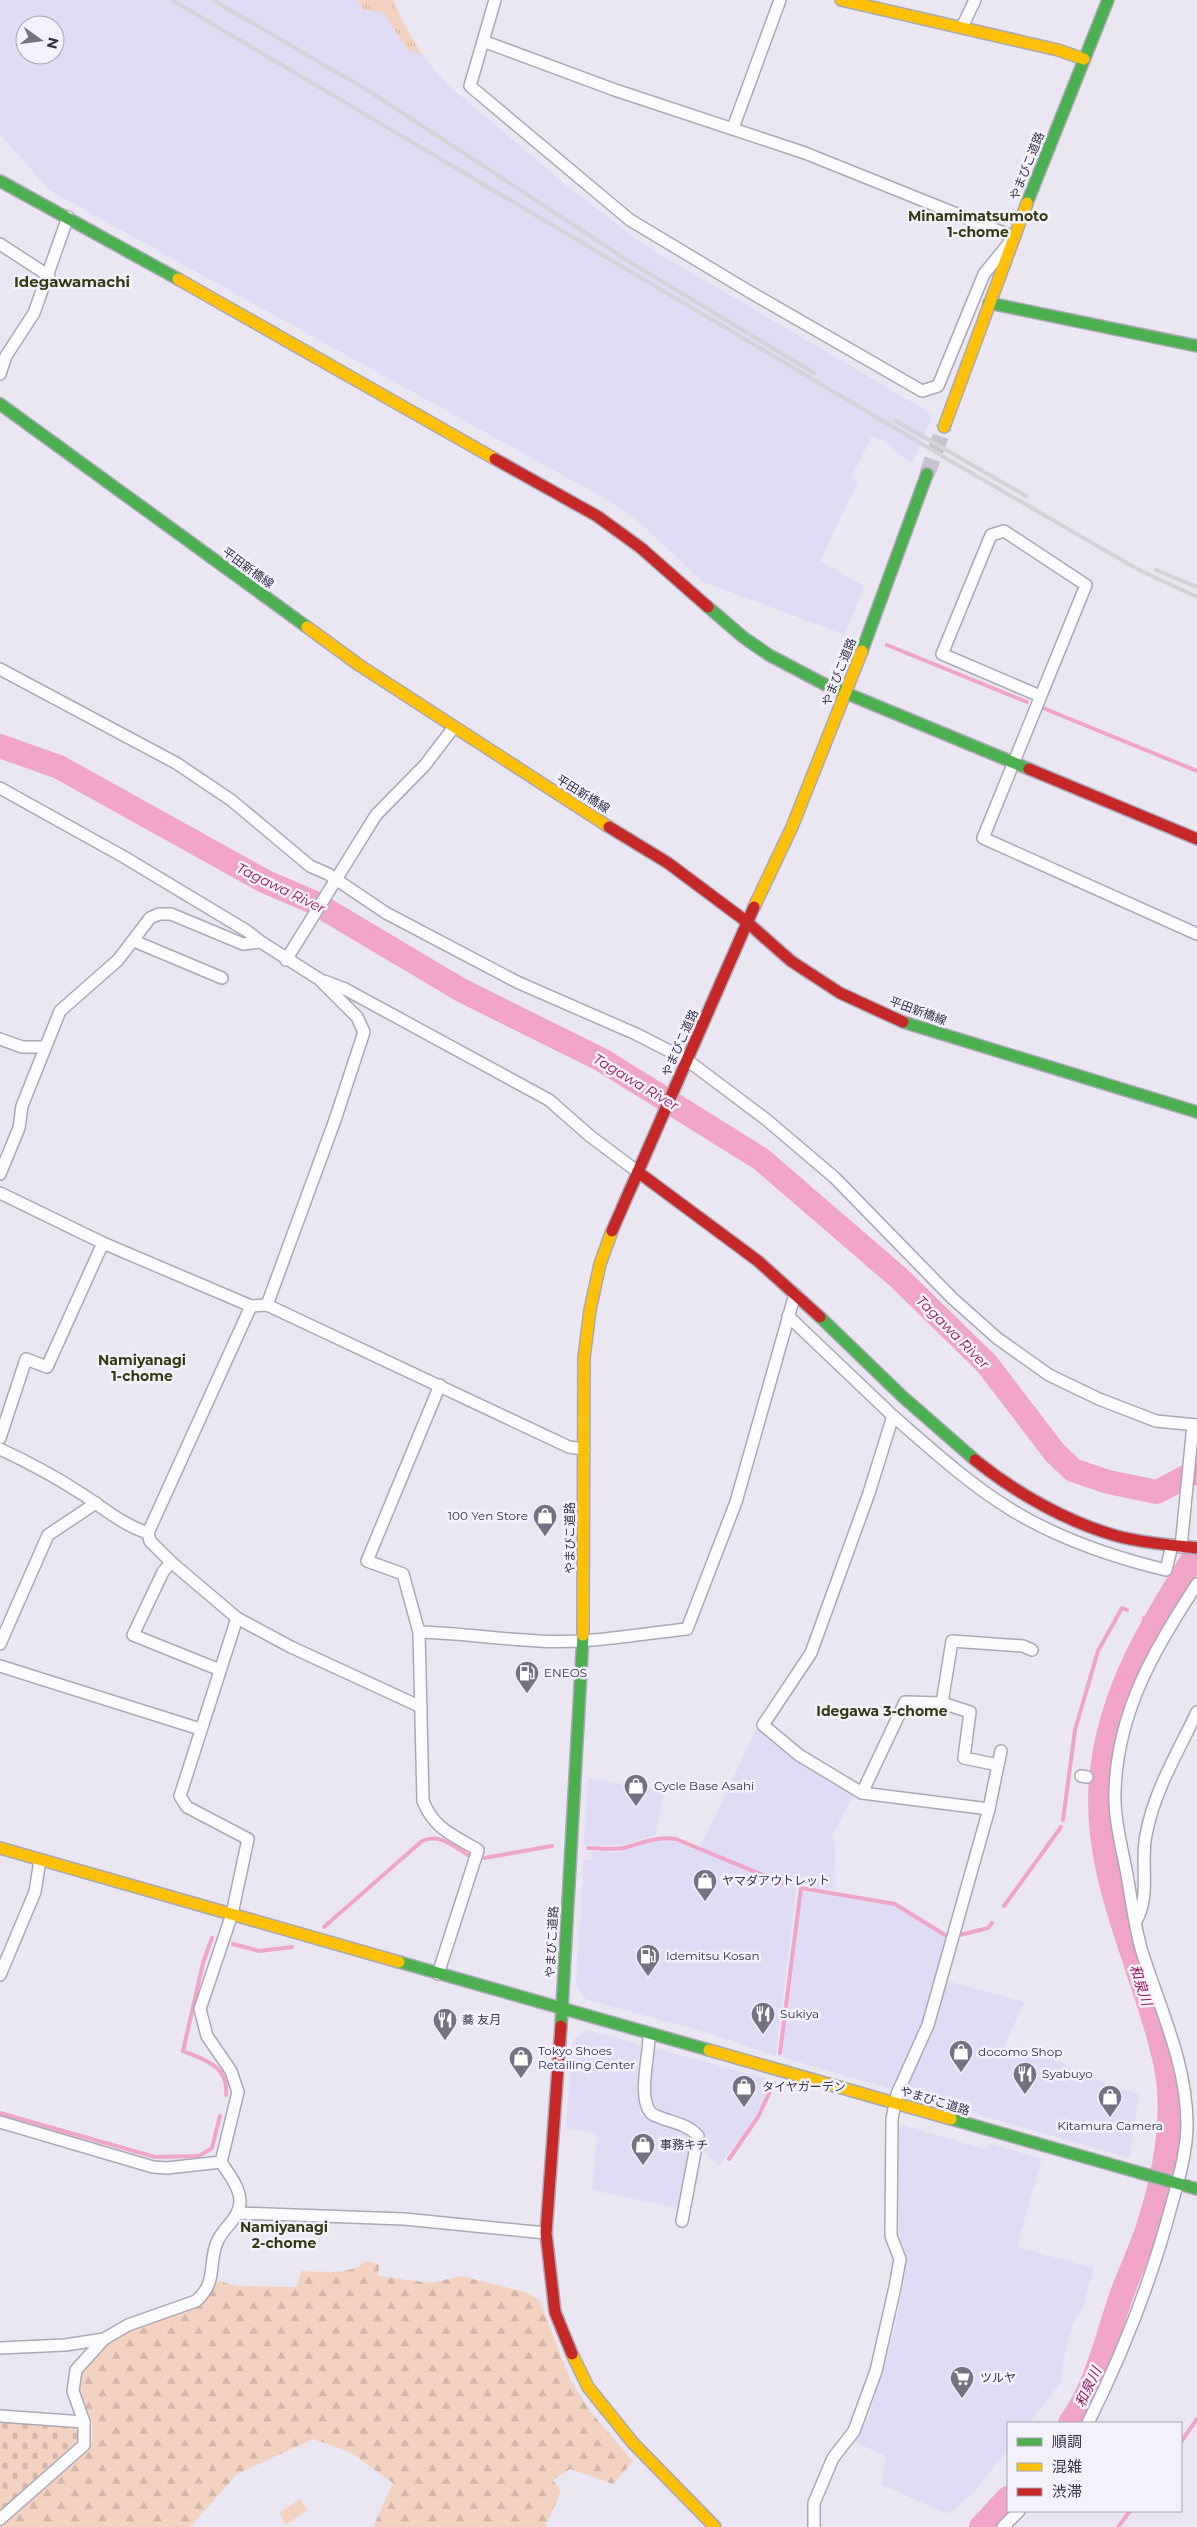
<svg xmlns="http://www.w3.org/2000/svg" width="1197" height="2527" font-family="Montserrat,'Noto Sans JP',sans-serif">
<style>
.built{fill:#e1dcf6;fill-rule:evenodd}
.grass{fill:url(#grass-tufts)}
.forest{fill:url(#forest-firs)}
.cemetery{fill:url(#cemetery-stones)}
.park{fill:#f4d2c2}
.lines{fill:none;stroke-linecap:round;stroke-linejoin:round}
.stream{stroke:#f0a4c7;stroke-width:4}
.river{stroke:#f0a4c7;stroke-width:24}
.secondary-tunnel{stroke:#c6c3d0;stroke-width:16;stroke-dasharray:16 8;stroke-linecap:butt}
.street-casing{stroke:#aba8b6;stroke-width:14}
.fast-casing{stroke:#aba8b6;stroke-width:14}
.slow-casing{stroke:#aba8b6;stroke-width:14}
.jam-casing{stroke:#aba8b6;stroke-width:14}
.street{stroke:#fcfbfd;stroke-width:11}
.fast{stroke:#4caf50;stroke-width:11}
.slow{stroke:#ffc107;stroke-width:11}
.jam{stroke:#c62828;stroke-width:11}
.rail{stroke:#d4d3d7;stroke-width:4}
.labels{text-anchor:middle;stroke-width:5;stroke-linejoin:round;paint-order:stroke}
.street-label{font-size:12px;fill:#353146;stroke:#f3f1fc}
.poi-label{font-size:12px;fill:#353146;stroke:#f3f1fc;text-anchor:start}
.neighbourhood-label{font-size:14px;font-weight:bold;fill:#353810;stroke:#f3f1fc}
.water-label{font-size:14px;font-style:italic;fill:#94145a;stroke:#f3f1fc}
.quarter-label{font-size:15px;font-weight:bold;fill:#353810;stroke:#f3f1fc}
</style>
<defs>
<pattern id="grass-tufts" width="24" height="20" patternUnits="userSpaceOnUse" patternTransform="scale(1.25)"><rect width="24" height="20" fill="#f4d2c2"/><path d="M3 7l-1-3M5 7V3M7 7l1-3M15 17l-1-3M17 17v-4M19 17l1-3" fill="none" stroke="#d2b5a8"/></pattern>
<pattern id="forest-firs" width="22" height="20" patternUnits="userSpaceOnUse" patternTransform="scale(1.25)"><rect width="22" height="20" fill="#f4d2c2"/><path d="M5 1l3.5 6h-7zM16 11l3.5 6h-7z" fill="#d2b5a8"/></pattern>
<pattern id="cemetery-stones" width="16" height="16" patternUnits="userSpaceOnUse" patternTransform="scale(1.25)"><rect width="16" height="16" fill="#f4d2c2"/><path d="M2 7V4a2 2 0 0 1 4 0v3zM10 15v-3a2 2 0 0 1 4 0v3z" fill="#d2b5a8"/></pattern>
</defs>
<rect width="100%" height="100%" fill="#eae7f3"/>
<g class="built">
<path d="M0 0H357L364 10 383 12 407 49 422 55 448 85 567 186 644 245 929 412 931 420 912 464 885 442 872 436 851 478 858 481 820 561 864 586 845 635 703 582 638 521 611 502 49 190 0 134ZM25 25H55V55H25Z"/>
<path d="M758 1726 791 1756 854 1795 832 1835 835 1842 836 1890 797 1884 776 2056 715 2035 585 1999 576 1984 584 1860H592V1851L618 1852 654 1841 665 1840 679 1843 698 1851Z"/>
<path d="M588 1778 664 1791 656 1835 623 1845H584Z"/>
<path d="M802 1891 896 1906 947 1938 922 2030 891 2089 782 2057Z"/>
<path d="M947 1981 1024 2002 1004 2047 1037 2052 1059 2060 1074 2071 1076 2067 1108 2086 1139 2094 1130 2158 905 2094 903 2088 932 2031Z"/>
<path d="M587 2030 638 2044 641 2047 637 2065 640 2114 686 2132 694 2138 680 2209 592 2190 597 2134 566 2128 573 2040Z"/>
<path d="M653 2048 772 2080 754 2120 719 2166 701 2149 703 2138 701 2130 691 2124 656 2111 653 2105 650 2064Z"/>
<path d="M904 2125 983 2149 992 2144 1042 2159 1017 2247 1094 2268 1082 2310 1073 2323 1063 2361 1061 2382 1029 2423H1008V2449L976 2490 949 2514 881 2485 886 2456 852 2441 859 2434 869 2416 895 2327 904 2282 906 2254 899 2233 898 2128Z"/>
</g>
<path class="grass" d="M357 0H393L402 20 422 55 407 49 383 12 364 10Z"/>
<path class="forest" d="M366 2261 379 2264 378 2276 431 2283 461 2276 529 2293 540 2301 570 2379 590 2411 633 2461 613 2484 570 2469 553 2480 561 2491 545 2527H373L393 2483 350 2452 313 2439 237 2474 190 2527H0L92 2443C93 2436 93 2427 91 2420 87 2406 77 2396 80 2380 86 2353 121 2331 145 2323 161 2318 181 2315 196 2307 205 2302 211 2292 214 2283L219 2281 237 2286 297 2287 301 2271C322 2271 350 2276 366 2261Z"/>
<path class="cemetery" d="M0 2421 69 2425 76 2428 78 2440 67 2457 0 2512Z"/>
<path class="park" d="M300 2499 308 2510 286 2525 279 2513Z"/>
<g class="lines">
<g class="stream">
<path d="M887 645 1027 702"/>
<path d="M1043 708 1197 771"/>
<path d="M1144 1618 1153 1624"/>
<path d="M1063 1820 1075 1730 1098 1651 1122 1608 1127 1610"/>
<path d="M588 1848C600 1848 612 1850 624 1848 643 1843 656 1836 676 1839L782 1883"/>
<path d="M484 1858 552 1846"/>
<path d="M1004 1906 1061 1827"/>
<path d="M324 1927 422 1841C440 1833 453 1846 468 1855"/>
<path d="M960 1935 988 1928 992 1923"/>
<path d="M212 1938 203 1963 183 2051C205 2060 229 2066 226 2095"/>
<path d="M233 1944 259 1951 292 1947"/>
<path d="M780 2053 801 1888 895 1904 945 1935"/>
<path d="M0 2113 155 2157 199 2156 212 2148 220 2116"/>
<path d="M729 2159 758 2117 774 2083"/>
<path d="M1181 2442 1197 2419"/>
<path d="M1118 2527 1130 2511"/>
</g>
<g class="river">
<path d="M0 746 59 767 266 882 313 902 461 990 602 1060 761 1159 899 1278 987 1364 1055 1453 1073 1470 1108 1482 1157 1492 1197 1471"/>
<path d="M1070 2423C1096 2387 1106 2341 1120 2299 1128 2276 1139 2254 1147 2230 1164 2179 1177 2115 1165 2062 1144 1965 1089 1873 1102 1770 1112 1686 1154 1622 1197 1552"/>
<path d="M981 2527 1008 2498"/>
</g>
<path class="secondary-tunnel" d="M927 474 944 427"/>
<defs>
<g id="street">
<path d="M962 27 975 0"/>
<path d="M483 41 615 90 805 153 1014 237 984 274 938 386 922 391 750 292 630 220 470 86 495 0"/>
<path d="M733 128 780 0"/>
<path d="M0 244 49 276"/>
<path d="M0 374 6 356 34 313 68 217"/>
<path d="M0 669 176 763 231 800 310 866 328 874 386 913 517 982 636 1034 687 1060 768 1121 835 1178 952 1298 997 1338 1049 1375 1099 1399 1156 1421 1197 1425"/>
<path d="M1040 696 942 654 991 535 1004 531 1086 585 983 838 1197 934"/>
<path d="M0 788 124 857 247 931 261 942"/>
<path d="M134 941 222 978"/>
<path d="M286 960 376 815 425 765 454 727"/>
<path d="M324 981 345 989 549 1100 590 1136 638 1172"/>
<path d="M0 1039 22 1047H44"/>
<path d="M0 1174 19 1128 22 1106 60 1011 118 960 150 918 159 914H171L243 944 261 942 319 979 357 1017 364 1032 335 1120 267 1305"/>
<path d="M0 1193 103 1243 251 1306 267 1305 569 1447 584 1449"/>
<path d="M251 1306 148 1533 150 1541 171 1562 237 1618 291 1647 421 1707"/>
<path d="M788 1316 893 1416"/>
<path d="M0 1438 26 1359 47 1367 103 1243"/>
<path d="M0 1449C28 1462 56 1477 82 1494 104 1508 123 1525 148 1533"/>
<path d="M1181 1547 1193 1425"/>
<path d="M171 1562 163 1572 133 1635 220 1670"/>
<path d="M419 1632C459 1633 498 1639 538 1641 588 1644 638 1634 687 1629L736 1502 795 1294"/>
<path d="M0 1644 48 1535 96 1503"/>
<path d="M0 1666 200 1729"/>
<path d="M942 1703 952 1641 1023 1646 1032 1650"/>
<path d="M998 1765 1001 1751"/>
<path d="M1081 1776 1087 1777"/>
<path d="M989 1809 862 1793 799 1755 763 1725 811 1653 869 1493 893 1416C931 1449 968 1483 1010 1509 1057 1538 1112 1557 1166 1570L1172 1545"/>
<path d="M1136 1921C1151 1895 1140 1864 1146 1835 1154 1791 1178 1752 1197 1712"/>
<path d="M438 1974 478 1850C453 1835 434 1829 423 1801L419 1632 403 1574 367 1561 440 1385"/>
<path d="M0 1975 35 1892 40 1860"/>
<path d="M649 2034C650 2052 637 2098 651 2113 654 2116 660 2117 664 2119 676 2123 690 2126 698 2136L682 2221"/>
<path d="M0 2122 153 2167 167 2168 221 2162"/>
<path d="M238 2213 404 2219 546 2233"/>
<path d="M0 2348 65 2345 104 2339"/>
<path d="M0 2416 84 2422"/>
<path d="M1088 2423C1123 2353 1152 2279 1172 2203 1179 2179 1187 2150 1187 2125 1187 2066 1162 2013 1144 1958 1135 1932 1132 1902 1127 1875 1122 1848 1114 1819 1115 1792 1117 1712 1155 1648 1197 1584"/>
<path d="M0 2519 84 2445V2422L73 2391 76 2370 104 2339 128 2325 196 2301C219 2281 207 2262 218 2240 224 2227 241 2217 240 2200 239 2186 228 2173 221 2162L238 2092 231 2071 207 2036 200 2009 232 1914 248 1839 187 1807 180 1796 237 1618"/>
<path d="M814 2527V2503L833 2458 854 2431 876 2371 895 2287 900 2259 891 2236 892 2119 897 2094 928 2025 989 1809 998 1765 964 1758 970 1712 942 1703 905 1702 862 1793"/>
<path d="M1003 2527 1019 2511"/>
</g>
<g id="fast">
<path d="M0 181 178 279"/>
<path d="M1027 203 1108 0"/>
<path d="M989 303 1197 346"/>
<path d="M0 404 307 627"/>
<path d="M708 607 743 637 769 655 824 684 1029 769"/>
<path d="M862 651 927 474"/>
<path d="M903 1022 1197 1112"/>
<path d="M820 1317 903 1397 975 1460"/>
<path d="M399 1962 709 2050"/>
<path d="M561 2026 583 1635"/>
<path d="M951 2119 1197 2189"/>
</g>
<g id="slow">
<path d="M841 0 1058 50 1084 59"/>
<path d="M178 279 495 459"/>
<path d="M944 427 1027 203"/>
<path d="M307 627 359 665 609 827"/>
<path d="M754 907 792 827 862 651"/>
<path d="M583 1635 584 1358 590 1310 600 1264 612 1231"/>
<path d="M0 1848 399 1962"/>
<path d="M709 2050 951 2119"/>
<path d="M572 2354 588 2387 633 2443 715 2527"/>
</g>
<g id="jam">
<path d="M495 459 597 516 641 548 708 607"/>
<path d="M1029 769 1197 839"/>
<path d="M609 827 668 863 747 922 791 961 840 993 903 1022"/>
<path d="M638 1172 758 1261 820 1317"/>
<path d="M612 1231 754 907"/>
<path d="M975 1460C1016 1493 1067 1522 1117 1536 1143 1543 1170 1545 1197 1548"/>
<path d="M561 2026 546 2233 555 2312 572 2354"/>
</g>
</defs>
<use href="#street" class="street-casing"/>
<use href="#fast" class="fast-casing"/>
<use href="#slow" class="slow-casing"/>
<use href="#jam" class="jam-casing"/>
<use href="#street" class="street"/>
<use href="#fast" class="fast"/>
<use href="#slow" class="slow"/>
<use href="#jam" class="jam"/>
<g class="rail">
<path d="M172 0 949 460 1139 570 1197 597"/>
<path d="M213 0 372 93 633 264 814 373"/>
<path d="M896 421 1026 496"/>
<path d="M1156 570 1197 587"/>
</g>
</g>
<defs>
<symbol id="shop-pin" viewBox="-11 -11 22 30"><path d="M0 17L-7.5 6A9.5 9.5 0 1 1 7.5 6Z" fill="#747183" stroke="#f3f1fc"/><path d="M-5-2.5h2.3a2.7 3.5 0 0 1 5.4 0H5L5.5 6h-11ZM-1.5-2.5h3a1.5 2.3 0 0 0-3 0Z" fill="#fff"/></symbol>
<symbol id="fuel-pin" viewBox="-11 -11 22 30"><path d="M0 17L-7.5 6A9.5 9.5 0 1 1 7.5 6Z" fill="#747183" stroke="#f3f1fc"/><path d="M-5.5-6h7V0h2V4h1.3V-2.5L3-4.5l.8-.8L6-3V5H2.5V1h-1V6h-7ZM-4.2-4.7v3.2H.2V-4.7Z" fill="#fff"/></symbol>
<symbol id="restaurant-pin" viewBox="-11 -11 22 30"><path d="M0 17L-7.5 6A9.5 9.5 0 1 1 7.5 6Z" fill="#747183" stroke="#f3f1fc"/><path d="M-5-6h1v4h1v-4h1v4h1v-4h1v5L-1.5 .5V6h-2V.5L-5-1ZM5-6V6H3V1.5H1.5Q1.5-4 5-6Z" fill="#fff"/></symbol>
<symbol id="supermarket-pin" viewBox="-11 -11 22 30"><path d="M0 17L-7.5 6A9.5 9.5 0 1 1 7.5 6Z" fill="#747183" stroke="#f3f1fc"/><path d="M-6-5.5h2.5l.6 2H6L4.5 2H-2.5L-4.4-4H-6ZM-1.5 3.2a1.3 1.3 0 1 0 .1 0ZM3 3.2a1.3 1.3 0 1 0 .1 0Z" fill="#fff"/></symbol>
</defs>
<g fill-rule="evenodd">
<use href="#shop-pin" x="531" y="1502" width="28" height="38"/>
<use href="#fuel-pin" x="513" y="1659" width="28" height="38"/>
<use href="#shop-pin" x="622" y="1772" width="28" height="38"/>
<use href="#shop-pin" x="691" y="1867" width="28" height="38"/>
<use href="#fuel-pin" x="634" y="1942" width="28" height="38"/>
<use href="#restaurant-pin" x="749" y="2000" width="28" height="38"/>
<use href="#restaurant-pin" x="431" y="2006" width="28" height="38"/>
<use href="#shop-pin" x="947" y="2038" width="28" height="38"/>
<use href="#shop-pin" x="507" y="2044" width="28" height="38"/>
<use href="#restaurant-pin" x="1011" y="2060" width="28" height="38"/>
<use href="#shop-pin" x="730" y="2073" width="28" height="38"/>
<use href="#shop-pin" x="1096" y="2083" width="28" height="38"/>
<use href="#shop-pin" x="629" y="2131" width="28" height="38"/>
<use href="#supermarket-pin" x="948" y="2364" width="28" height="38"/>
</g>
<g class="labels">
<g class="street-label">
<text transform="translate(1027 166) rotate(-68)" y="4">やまびこ道路</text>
<text transform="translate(248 568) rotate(36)" y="4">平田新橋線</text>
<text transform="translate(839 672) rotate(-68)" y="4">やまびこ道路</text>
<text transform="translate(583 794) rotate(32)" y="4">平田新橋線</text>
<text transform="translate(918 1011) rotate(20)" y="4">平田新橋線</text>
<text transform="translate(680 1043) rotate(-66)" y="4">やまびこ道路</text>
<text transform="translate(570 1538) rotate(-90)" y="4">やまびこ道路</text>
<text transform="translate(552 1942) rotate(-87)" y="4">やまびこ道路</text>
<text transform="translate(935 2101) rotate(17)" y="4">やまびこ道路</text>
</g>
<g class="poi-label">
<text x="528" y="1520" text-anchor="end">100 Yen Store</text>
<text x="544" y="1677">ENEOS</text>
<text x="654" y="1790">Cycle Base Asahi</text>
<text x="722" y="1885">ヤマダアウトレット</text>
<text x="666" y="1960">Idemitsu Kosan</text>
<text x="780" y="2018">Sukiya</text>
<text x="462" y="2024">蕎 友月</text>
<text x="538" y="2055">Tokyo Shoes<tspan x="538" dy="14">Retailing Center</tspan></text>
<text x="978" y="2056">docomo Shop</text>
<text x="1042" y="2078">Syabuyo</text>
<text x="762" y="2091">タイヤガーデン</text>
<text x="1110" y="2130" text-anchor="middle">Kitamura Camera</text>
<text x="660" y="2149">事務キチ</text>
<text x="980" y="2382">ツルヤ</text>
</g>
<g class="neighbourhood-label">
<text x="978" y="221">Minamimatsumoto<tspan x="978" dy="16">1-chome</tspan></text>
<text x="142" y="1365">Namiyanagi<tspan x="142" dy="16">1-chome</tspan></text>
<text x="882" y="1716">Idegawa 3-chome</text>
<text x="284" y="2232">Namiyanagi<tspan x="284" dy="16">2-chome</tspan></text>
</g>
<g class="water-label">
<text transform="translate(281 888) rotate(26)" y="5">Tagawa River</text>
<text transform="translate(636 1082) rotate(31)" y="5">Tagawa River</text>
<text transform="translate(953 1332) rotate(45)" y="5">Tagawa River</text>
<text transform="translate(1141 1985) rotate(72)" y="5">和泉川</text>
<text transform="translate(1088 2387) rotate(-65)" y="5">和泉川</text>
</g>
<g class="quarter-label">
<text x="72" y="287">Idegawamachi</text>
</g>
</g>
<rect x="1007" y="2422" width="175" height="90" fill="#f3f1fc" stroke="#a7a4b3"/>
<rect x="1017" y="2438" width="25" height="8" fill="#4caf50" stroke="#a7a4b3"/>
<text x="1052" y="2447" font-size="15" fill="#353146">順調</text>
<rect x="1017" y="2463" width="25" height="8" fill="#ffc107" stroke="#a7a4b3"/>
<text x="1052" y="2472" font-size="15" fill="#353146">混雑</text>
<rect x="1017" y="2488" width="25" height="8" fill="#c62828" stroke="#a7a4b3"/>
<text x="1052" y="2497" font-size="15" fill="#353146">渋滞</text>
<g transform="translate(40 40) rotate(104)"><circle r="24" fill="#f3f1fc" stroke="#a7a4b3"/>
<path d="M0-4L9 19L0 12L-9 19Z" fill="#747183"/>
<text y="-8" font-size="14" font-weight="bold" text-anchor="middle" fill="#353146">N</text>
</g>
</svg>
